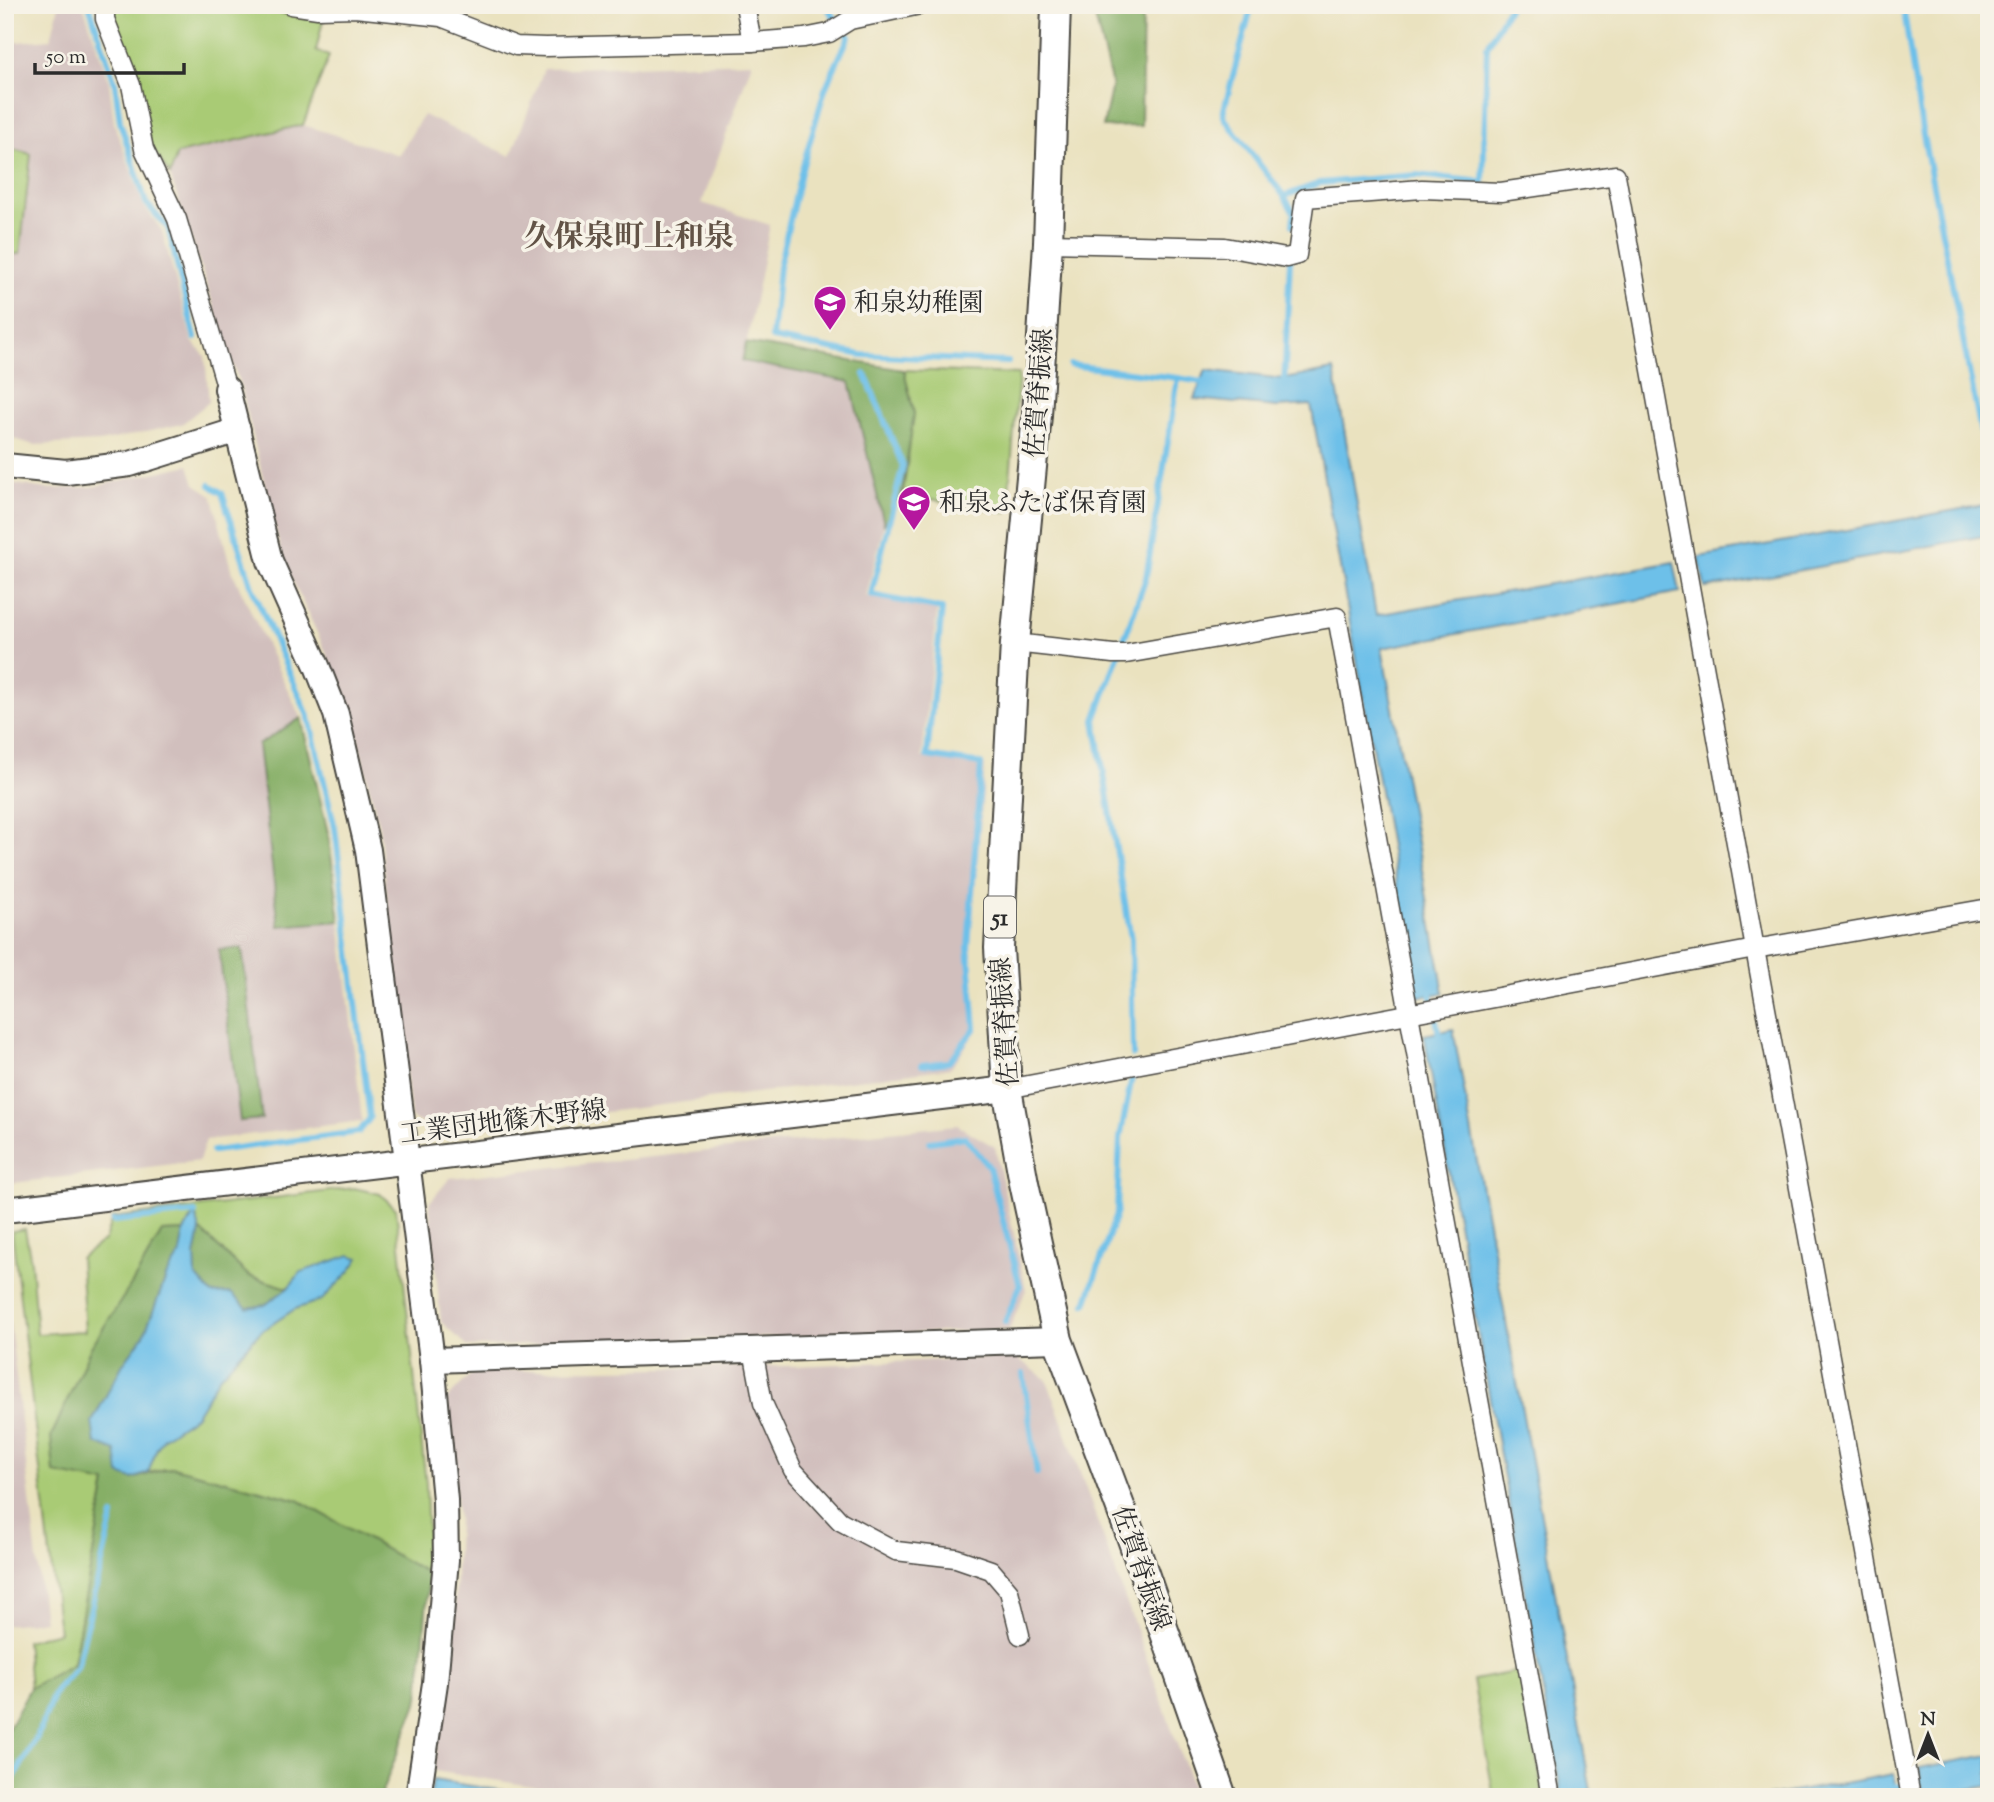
<svg xmlns="http://www.w3.org/2000/svg" width="1994" height="1802" font-family="'Sorts Mill Goudy','Noto Serif JP',serif">
<style>
.industrial{fill:#d1bfbd}
.green{fill:#a9cb74;stroke:#6a7b50;stroke-width:2}
.forest{fill:#86af66;stroke:#586d48;stroke-width:2}
.water{fill:#6dc0e9;stroke:#4c768a;stroke-width:2}
.lines{fill:none;stroke-linecap:round;stroke-linejoin:round}
.stream{stroke:#6dc0e9;stroke-width:6}
.street-casing{stroke:#484641;stroke-width:21}
.secondary-casing{stroke:#484641;stroke-width:28}
.primary-casing{stroke:#484641;stroke-width:32}
.street{stroke:#fff;stroke-width:18}
.secondary{stroke:#fff;stroke-width:24}
.primary{stroke:#fff;stroke-width:28}
.labels{text-anchor:middle;stroke-width:7;stroke-linejoin:round;paint-order:stroke}
.shield{fill:#f7f3e8;stroke:#686764;stroke-width:2}
.shield-label{font-size:24px;font-weight:bold;fill:#2b2b2b}
.poi-label{font-size:26px;fill:#2b2b2b;stroke:#f7f3e8;text-anchor:start}
.street-label{font-size:26px;fill:#2b2b2b;stroke:#f7f3e8}
.quarter-label{font-size:30px;font-weight:bold;fill:#625346;stroke:#f7f3e8}
</style>
<rect width="100%" height="100%" fill="#f7f3e8"/>
<filter id="ink" filterUnits="userSpaceOnUse"><feTurbulence type="fractalNoise" baseFrequency=".0143" numOctaves="2"/><feDisplacementMap in="SourceGraphic" scale="14" xChannelSelector="R" yChannelSelector="G"/><feConvolveMatrix kernelMatrix="1 2 1 2 8 2 1 2 1" color-interpolation-filters="sRGB"/></filter>
<filter id="wash" filterUnits="userSpaceOnUse"><feTurbulence type="fractalNoise" baseFrequency=".00686" numOctaves="4" result="noise"/><feDisplacementMap in="SourceGraphic" scale="28" xChannelSelector="R" yChannelSelector="G"/><feGaussianBlur stdDeviation="1.57" result="paint"/><feColorMatrix in="noise" values="0 0 0 0 0 0 0 0 0 0 0 0 0 0 0 0 0 1.4 0 .05"/><feComposite in="paint" operator="in"/></filter>
<g filter="url(#wash)">
<rect width="100%" height="100%" fill="#eae2bf"/>
<g class="industrial">
<path d="M59 5H83L109 82 114 123 143 205 162 231 192 341 205 356 209 402 182 424 100 442 34 445 5 436V254H19L31 154 5 147V43L51 39Z"/>
<path d="M752 62 702 203 770 225 743 361 850 381 884 524 866 596 937 610 922 757 985 765 971 945 977 1030 951 1068 442 1133 411 1118 379 827 353 719 325 650 283 560 242 391 170 175 177 154 303 125 399 155 423 115 511 156 544 69Z"/>
<path d="M189 465 195 484 212 495 231 569 301 718 328 833 340 921 362 1121 206 1140 199 1161 5 1184V482L46 489 91 487Z"/>
<path d="M957 1125 995 1147 1026 1290 1009 1330 468 1347 441 1322 429 1203 450 1178Z"/>
<path d="M5 1280 44 1621 5 1625Z"/>
<path d="M1016 1357 1047 1380 1196 1797H564V1791L434 1771 455 1603 458 1521 447 1399 474 1371 792 1366Z"/>
</g>
<g class="green">
<path d="M112 5H229L323 20 316 51 329 56 303 125 177 154 170 175 149 144 110 12Z"/>
<path d="M5 147 31 154 20 254H5Z"/>
<path d="M904 370 1019 374 1007 513 903 494 914 414Z"/>
<path d="M354 1188 380 1194 396 1209 426 1484 429 1574 298 1500 173 1467 148 1473 156 1450 163 1438 195 1416 219 1377 260 1332 295 1309 322 1299 301 1272 288 1288 249 1276 200 1230 195 1214 184 1231 162 1232 133 1282 51 1436 106 1482 73 1664 30 1688 26 1641 59 1632 12 1231 25 1229 31 1262 37 1334 85 1331 80 1258 105 1240 112 1218Z"/>
<path d="M1520 1671 1544 1797H1494L1473 1680Z"/>
</g>
<g class="forest">
<path d="M1092 5H1143L1141 126 1103 127 1112 85Z"/>
<path d="M746 343 904 370 914 414 902 494 884 524 850 382 742 361Z"/>
<path d="M301 718 328 833 340 921 279 926 258 745Z"/>
<path d="M242 948 262 1119 240 1121 219 950Z"/>
<path d="M200 1230 249 1276 288 1288 265 1305 247 1308 230 1293 212 1294 196 1276 195 1256Z"/>
<path d="M184 1231 180 1254 167 1275 144 1335 123 1364 92 1422 116 1451 132 1479 173 1467 298 1500 429 1574 419 1698 380 1797H5V1735L30 1688 73 1664 106 1483 54 1473 51 1437 91 1347 133 1282 162 1232Z"/>
</g>
<g class="water">
<path d="M1206 370 1284 379 1334 370 1376 615 1674 562 1680 592 1382 648 1444 993 1417 997 1311 405 1277 407 1194 399Z"/>
<path d="M1989 504V535L1705 588 1699 557Z"/>
<path d="M1453 1029 1592 1797H1562L1424 1035Z"/>
<path d="M195 1213 200 1230 195 1256 196 1276 212 1294 231 1293 247 1308 265 1305 288 1288 301 1272 350 1255 359 1258 350 1271 322 1300 295 1309 260 1332 219 1377 195 1416 163 1438 156 1450 148 1473 132 1479 119 1474 116 1451 95 1443 92 1422 123 1364 144 1335 167 1275 180 1254 184 1231Z"/>
<path d="M1989 1755V1786L1924 1797 1919 1768Z"/>
<path d="M1894 1774 1898 1797H1765Z"/>
<path d="M433 1780 543 1797H430Z"/>
</g>
<g class="lines">
<g class="stream">
<path d="M89 5 115 83 120 122 146 203 168 228 195 338"/>
<path d="M825 5 849 36 825 89 801 172 779 267 772 338 862 355 1008 362"/>
<path d="M1252 5 1223 113 1225 119 1284 196 1294 213 1293 225"/>
<path d="M1903 5 1922 130 1989 473"/>
<path d="M1284 196 1320 183 1417 175 1483 182 1487 47 1510 5"/>
<path d="M1070 365 1178 378 1207 383"/>
<path d="M865 374 903 466 871 595 942 609 927 756 981 764 968 947 975 1028 949 1062 922 1065"/>
<path d="M1284 386 1290 260"/>
<path d="M210 485 222 493 252 587 309 718 335 828 370 1118 359 1132 213 1151"/>
<path d="M1430 989 1440 1040"/>
<path d="M1133 1055 1131 939 1095 720 1146 578 1178 378"/>
<path d="M930 1142 965 1137 989 1167 1020 1286 1005 1322"/>
<path d="M113 1221 195 1213"/>
<path d="M1086 1304 1117 1211 1120 1138 1132 1077"/>
<path d="M1023 1374 1037 1473"/>
<path d="M1888 1789 1929 1780"/>
<path d="M5 1793 37 1737 55 1691 77 1667 113 1516"/>
</g>
</g>
</g>
<g filter="url(#ink)">
<g class="lines">
<defs>
<g id="street">
<path d="M105 5V19L131 85 144 149 177 219 227 389"/>
<path d="M291 5 318 9 355 8 441 17 516 46 546 47 752 42 804 38 829 33 850 20 920 5"/>
<path d="M745 5 752 42"/>
<path d="M1048 243 1225 247 1286 258 1297 255 1305 198 1422 189 1501 192 1616 175 1755 949 1911 1797"/>
<path d="M1015 643 1113 654H1126L1337 617 1551 1797"/>
<path d="M1007 1089 1755 949 1989 908"/>
<path d="M753 1350 763 1403 793 1470 840 1521 896 1551 956 1558 991 1570 1009 1591 1020 1635"/>
</g>
<g id="secondary">
<path d="M227 389 270 561 317 666 336 714 368 850 432 1360 445 1500 446 1560 435 1683 418 1797"/>
<path d="M5 466 66 472 130 464 238 430"/>
<path d="M5 1210 1007 1089"/>
<path d="M432 1360 1058 1340"/>
</g>
<path id="primary" d="M1056 5 1048 243 1037 415 1015 643 999 948 1007 1089 1024 1183 1058 1340 1130 1533 1222 1797"/>
</defs>
<use href="#street" class="street-casing"/>
<use href="#secondary" class="secondary-casing"/>
<use href="#primary" class="primary-casing"/>
<use href="#street" class="street"/>
<use href="#secondary" class="secondary"/>
<use href="#primary" class="primary"/>
</g>
</g>
<defs>
<symbol id="school-pin" viewBox="-11 -11 22 30"><path d="M0 17L-7.5 6A9.5 9.5 0 1 1 7.5 6Z" fill="#b5179e" stroke="#f7f3e8"/><path d="M0-5L7-2L0 1L-7-2ZM-4 1L0 2.5L4 1V4Q0 6-4 4Z" fill="#fff"/></symbol>
</defs>
<g fill-rule="evenodd">
<use href="#school-pin" x="811" y="283" width="38" height="52"/>
<use href="#school-pin" x="895" y="483" width="38" height="52"/>
</g>
<g class="labels">
<rect class="shield" x="984" y="896.5" width="32" height="41" rx="5"/>
<g class="shield-label">
<text x="1000" y="925">51</text>
</g>
<g class="poi-label">
<text x="854" y="311">和泉幼稚園</text>
<text x="939" y="511">和泉ふたば保育園</text>
</g>
<g class="street-label">
<text transform="translate(1038 393) rotate(-86)" y="9">佐賀脊振線</text>
<text transform="translate(1004 1022) rotate(-94)" y="9">佐賀脊振線</text>
<text transform="translate(503 1121) rotate(-7)" y="9">工業団地篠木野線</text>
<text transform="translate(1142 1568) rotate(71)" y="9">佐賀脊振線</text>
</g>
<g class="quarter-label">
<text x="629" y="246">久保泉町上和泉</text>
</g>
</g>
<rect width="1994" height="1802" fill="none" stroke="#f7f3e8" stroke-width="28"/>
<g transform="translate(1928 1735)" stroke="#f7f3e8" stroke-width="5" paint-order="stroke">
<path d="M0-5L12 26L0 18L-12 26Z" fill="#2b2b2b"/>
<text y="-10" font-size="19" font-weight="bold" text-anchor="middle" fill="#2b2b2b">N</text>
</g>
<path d="M35 63v10h149v-10" fill="none" stroke="#2b2b2b" stroke-width="3.5"/>
<text x="46" y="63" font-size="21" fill="#2b2b2b" stroke="#f7f3e8" stroke-width="5" paint-order="stroke">50 m</text>
</svg>
